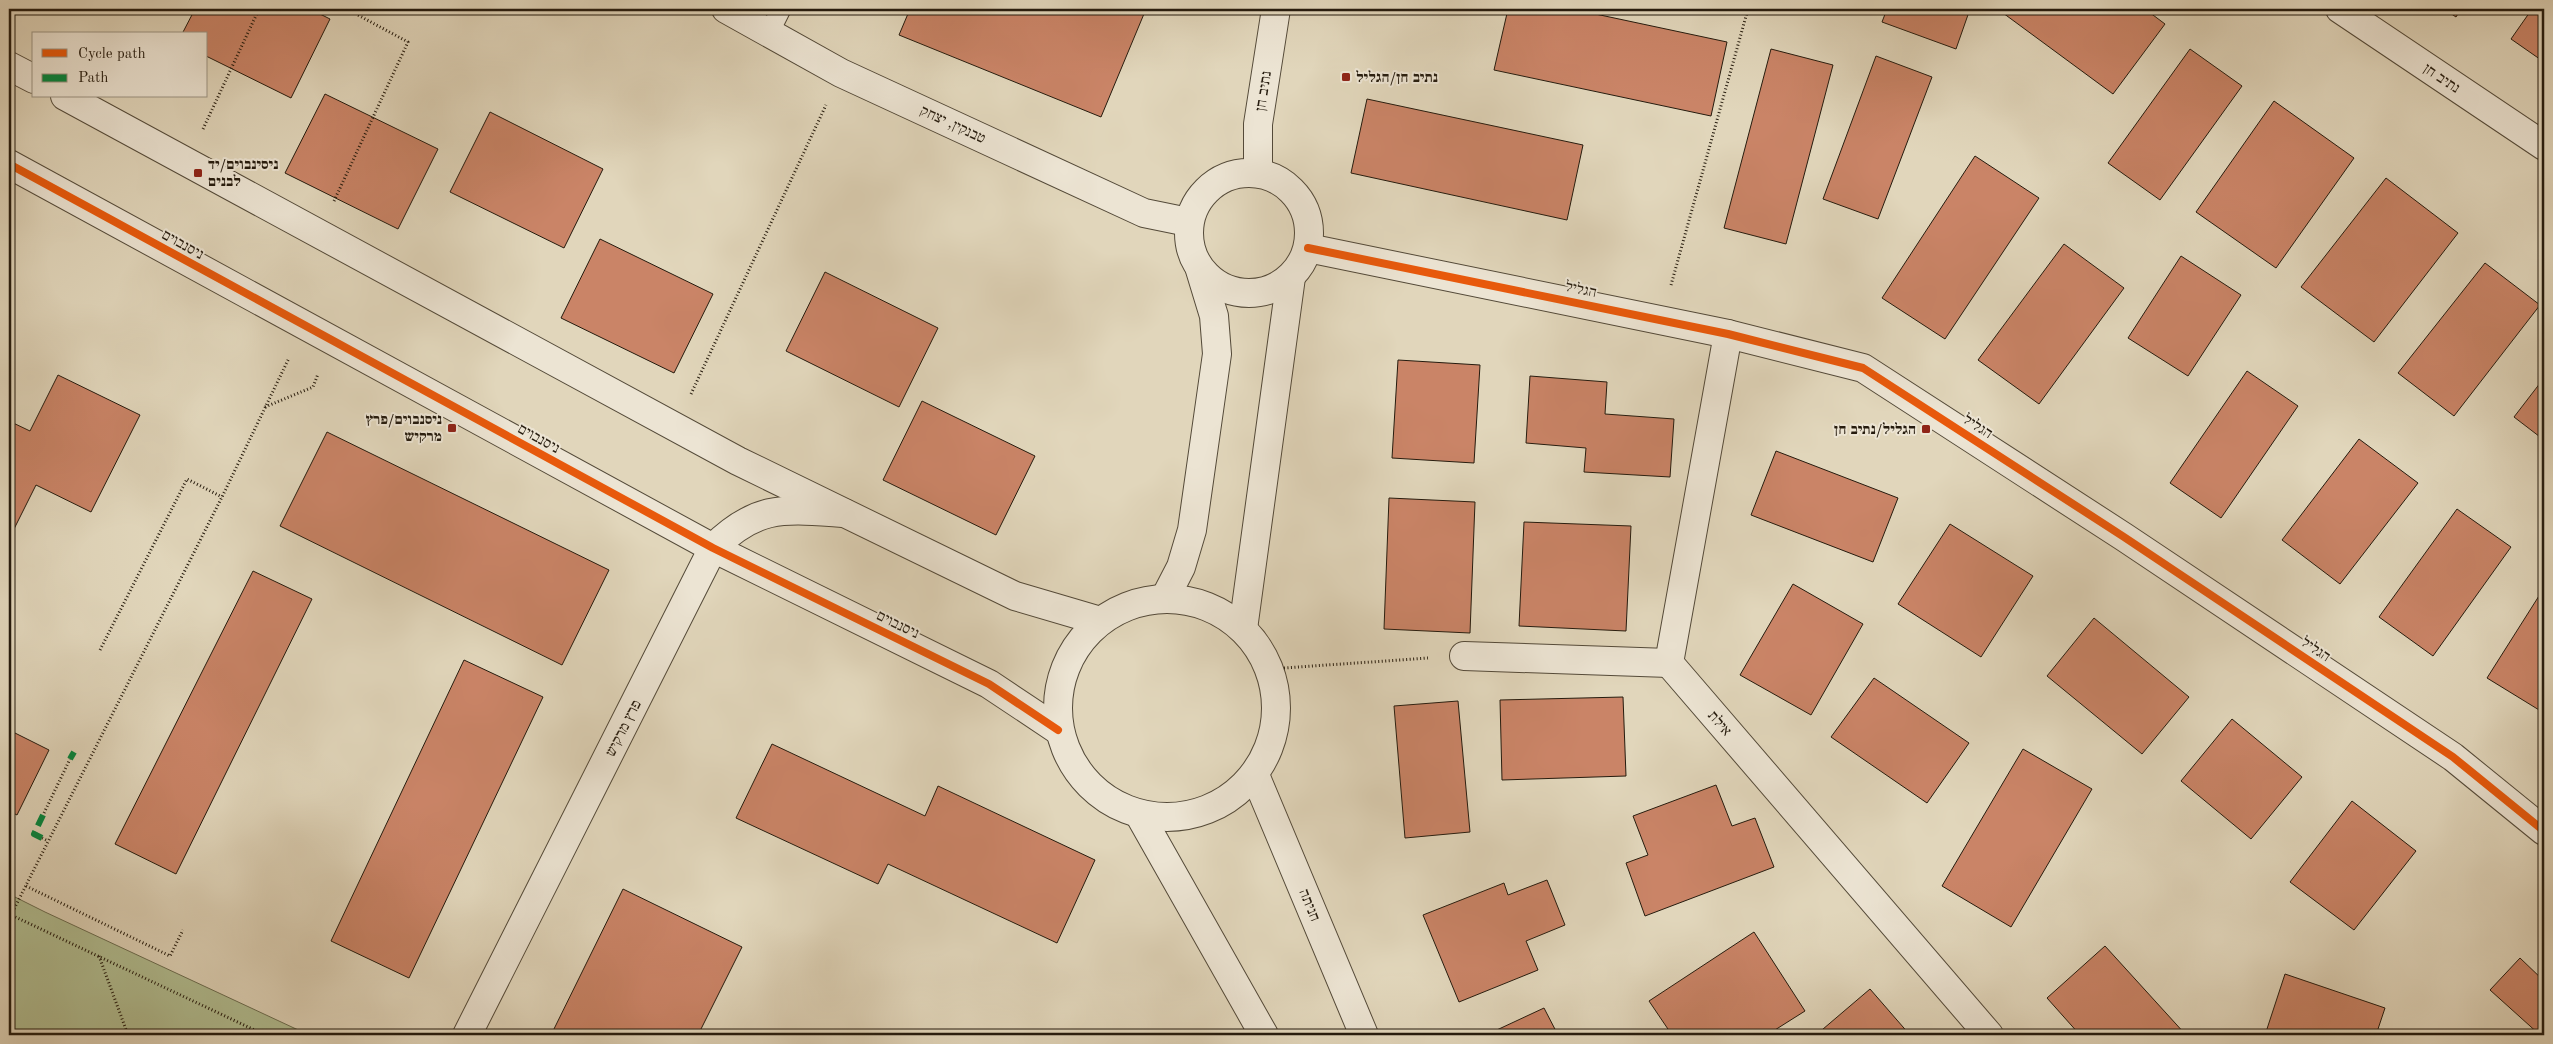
<svg xmlns="http://www.w3.org/2000/svg" width="2553" height="1044" font-family="'Old Standard TT','Frank Ruhl Libre',serif">
<style>
.green{fill:#b1be92;stroke:#6b6c50}
.building{fill:#ca8467;stroke:#251b0e}
.lines{fill:none;stroke-linecap:round;stroke-linejoin:round}
.service-casing{stroke:#544a39;stroke-width:21}
.minor-casing{stroke:#544a39;stroke-width:30}
.tertiary-casing{stroke:#544a39;stroke-width:30}
.path{stroke:#251b0e;stroke-width:3;stroke-dasharray:1 2.5;stroke-linecap:butt}
.service{stroke:#ece4d3;stroke-width:19}
.minor{stroke:#ece4d3;stroke-width:28}
.tertiary{stroke:#ece4d3;stroke-width:28}
.quiet{stroke:#00873e;stroke-width:6;stroke-dasharray:12 6;stroke-linecap:butt}
.cycleway-casing{stroke:#ece4d3;stroke-width:11}
.cycleway{stroke:#e8590c;stroke-width:8}
.poi-dot{fill:#8f2418;stroke:#ece4d3;stroke-width:2}
.labels{text-anchor:middle;stroke-width:4;stroke-linejoin:round;paint-order:stroke}
.poi-label{font-size:15px;font-weight:bold;fill:#251b0e;stroke:#ece4d3;text-anchor:start}
.street-label{font-size:15px;fill:#251b0e;stroke:#ece4d3}
</style>
<rect width="100%" height="100%" fill="#e1d6bb"/>
<filter id="stains"><feTurbulence type="fractalNoise" baseFrequency=".004" numOctaves="4"/><feColorMatrix values="0 0 0 0 .2 0 0 0 0 .09 0 0 0 0 .02 0 0 0 .5 -.17"/></filter>
<radialGradient id="worn" r=".72"><stop offset=".6" stop-color="#630" stop-opacity="0"/><stop offset="1" stop-color="#630" stop-opacity=".3"/></radialGradient>
<path class="green" d="M9 894 45 912 309 1035H9Z"/>
<g class="building">
<path d="M195 9H310L330 19 291 98 206 56V34H182Z"/>
<path d="M910 9H1146L1101 117 899 35Z"/>
<path d="M1508 9H1572L1727 42 1711 116 1494 70Z"/>
<path d="M1887 9H1970L1956 49 1882 22Z"/>
<path d="M2006 9H2145L2165 24 2113 94 2003 13Z"/>
<path d="M2444 9H2461L2456 17Z"/>
<path d="M2532 9H2544V62L2511 39Z"/>
<path d="M1771 49 1833 65 1786 244 1724 228Z"/>
<path d="M2190 49 2242 86 2160 200 2108 163Z"/>
<path d="M1876 56 1932 77 1878 219 1823 199Z"/>
<path d="M325 94 438 149 398 229 285 173Z"/>
<path d="M1367 99 1583 145 1567 220 1351 173Z"/>
<path d="M2274 101 2354 158 2276 268 2196 212Z"/>
<path d="M490 112 603 169 564 248 450 192Z"/>
<path d="M1975 156 2039 198 1945 339 1882 298Z"/>
<path d="M2386 178 2458 233 2374 342 2301 287Z"/>
<path d="M600 239 713 294 674 373 561 318Z"/>
<path d="M2064 244 2124 288 2039 404 1978 360Z"/>
<path d="M2181 256 2241 295 2188 376 2128 338Z"/>
<path d="M2485 263 2540 305 2454 416 2398 373Z"/>
<path d="M825 272 938 328 899 407 786 351Z"/>
<path d="M1398 360 1480 365 1474 463 1392 458Z"/>
<path d="M2247 371 2298 406 2221 518 2170 483Z"/>
<path d="M58 375 140 415 91 512 36 485 9 539V421L30 431Z"/>
<path d="M1530 376 1607 382 1605 414 1674 419 1670 477 1584 472 1586 448 1526 443Z"/>
<path d="M2544 378V440L2514 417Z"/>
<path d="M922 401 1035 456 996 535 883 480Z"/>
<path d="M327 432 609 570 562 665 280 526Z"/>
<path d="M2359 439 2418 483 2340 584 2282 540Z"/>
<path d="M1776 451 1898 498 1873 562 1751 515Z"/>
<path d="M1389 498 1475 502 1470 633 1384 629Z"/>
<path d="M2457 509 2511 547 2433 656 2379 617Z"/>
<path d="M1524 522 1631 526 1626 631 1519 626Z"/>
<path d="M1950 524 2033 576 1981 657 1898 604Z"/>
<path d="M253 571 312 599 176 874 115 844Z"/>
<path d="M1793 584 1863 624 1811 715 1740 675Z"/>
<path d="M2544 588V713L2487 678Z"/>
<path d="M2094 618 2189 697 2142 754 2047 676Z"/>
<path d="M464 660 543 697 409 978 331 941Z"/>
<path d="M1874 678 1969 743 1927 803 1831 737Z"/>
<path d="M1623 697 1626 776 1502 780 1500 700Z"/>
<path d="M1458 701 1470 832 1405 838 1394 706Z"/>
<path d="M2232 719 2302 777 2251 839 2181 781Z"/>
<path d="M9 730 49 750 17 815 9 811Z"/>
<path d="M772 744 925 816 938 786 1095 860 1057 943 888 864 878 884 736 818Z"/>
<path d="M2023 749 2092 789 2011 927 1942 886Z"/>
<path d="M1716 785 1732 826 1755 818 1774 867 1645 916 1626 863 1648 855 1633 816Z"/>
<path d="M2352 801 2416 851 2354 930 2290 882Z"/>
<path d="M1547 880 1565 925 1526 941 1538 970 1459 1002 1423 915 1504 883 1508 895Z"/>
<path d="M623 889 742 947 698 1035H551Z"/>
<path d="M1754 932 1805 1011 1767 1035H1672L1649 1001Z"/>
<path d="M2105 946 2186 1035H2080L2047 998Z"/>
<path d="M2520 958 2544 981V1035H2540L2490 990Z"/>
<path d="M2285 974 2385 1008 2376 1035H2265Z"/>
<path d="M1870 989 1910 1035H1816Z"/>
<path d="M1544 1008 1558 1035H1486Z"/>
</g>
<g class="lines">
<defs>
<path id="service" d="M770 31 781 9"/>
<g id="minor">
<path d="M726 9 841 73 1144 213 1188 222"/>
<path d="M2340 9 2544 146"/>
<path d="M1258 173V124L1276 9"/>
<path d="M1728 334 1669 663 1989 1035"/>
<path d="M1464 656 1669 663"/>
<path d="M467 1035 713 548C757 504 785 509 844 513"/>
</g>
<g id="tertiary">
<path d="M9 66 34 79"/>
<path d="M65 96 738 461 1015 596 1100 621"/>
<path d="M9 164 713 548 989 684 1058 730"/>
<circle cx="1249" cy="233" r="60"/>
<path d="M1308 248 1728 334 1863 368 2124 537 2453 757 2544 831"/>
<path d="M1165 598 1181 567 1192 530 1217 354 1214 316 1200 270"/>
<circle cx="1167" cy="708" r="109"/>
<path d="M1243 629 1291 277"/>
<path d="M1255 775 1364 1035"/>
<path d="M1139 814 1264 1035"/>
</g>
</defs>
<use href="#service" class="service-casing"/>
<use href="#minor" class="minor-casing"/>
<use href="#tertiary" class="tertiary-casing"/>
<g class="path">
<path d="M203 129 259 9"/>
<path d="M334 201 408 42 356 14 358 9"/>
<path d="M1671 285 1748 9"/>
<path d="M691 394 826 105"/>
<path d="M265 407 313 387 318 374"/>
<path d="M100 650 187 479 222 497"/>
<path d="M1270 669 1428 658"/>
<path d="M44 813 70 759"/>
<path d="M42 838 48 841"/>
<path d="M26 886 170 956 183 930"/>
<path d="M9 914 265 1035"/>
<path d="M11 915 222 497 289 358"/>
<path d="M99 956 128 1035"/>
</g>
<use href="#service" class="service"/>
<use href="#minor" class="minor"/>
<use href="#tertiary" class="tertiary"/>
<g class="quiet">
<path d="M70 759 74 752"/>
<path d="M42 838 34 834 44 813"/>
</g>
<defs>
<g id="cycleway">
<path d="M9 164 713 548 989 684 1058 730"/>
<path d="M1308 248 1728 334 1863 368 2124 537 2453 757 2544 831"/>
</g>
</defs>
<use href="#cycleway" class="cycleway-casing"/>
<use href="#cycleway" class="cycleway"/>
</g>
<g class="poi-dot">
<rect x="1341" y="72" width="10" height="10" rx="2.5"/>
<rect x="193" y="168" width="10" height="10" rx="2.5"/>
<rect x="447" y="423" width="10" height="10" rx="2.5"/>
<rect x="1921" y="424" width="10" height="10" rx="2.5"/>
</g>
<g class="labels">
<g class="poi-label">
<text x="1356" y="82">נתיב חן/הגליל</text>
<text x="208" y="169">ניסינבוים/יד<tspan x="208" dy="17">לבנים</tspan></text>
<text x="442" y="424" text-anchor="end">ניסנבוים/פרץ<tspan x="442" dy="17">מרקיש</tspan></text>
<text x="1916" y="434" text-anchor="end">הגליל/נתיב חן</text>
</g>
<g class="street-label">
<text transform="translate(2442 78) rotate(34)" y="5">נתיב חן</text>
<text transform="translate(1263 91) rotate(-81)" y="5">נתיב חן</text>
<text transform="translate(953 124) rotate(25)" y="5">טבנקין, יצחק</text>
<text transform="translate(183 244) rotate(29)" y="5">ניסנבוים</text>
<text transform="translate(1581 289) rotate(12)" y="5">הגליל</text>
<text transform="translate(1978 426) rotate(33)" y="5">הגליל</text>
<text transform="translate(539 438) rotate(29)" y="5">ניסנבוים</text>
<text transform="translate(898 624) rotate(26)" y="5">ניסנבוים</text>
<text transform="translate(2316 649) rotate(34)" y="5">הגליל</text>
<text transform="translate(1720 723) rotate(49)" y="5">אילת</text>
<text transform="translate(623 728) rotate(-63)" y="5">פרץ מרקיש</text>
<text transform="translate(1310 905) rotate(68)" y="5">חניתה</text>
</g>
</g>
<rect width="2553" height="1044" fill="none" stroke="#e1d6bb" stroke-width="30"/>
<rect x="10" y="10" width="2533" height="1024" fill="none" stroke="#251b0e" stroke-width="2.5"/>
<rect x="15" y="15" width="2523" height="1014" fill="none" stroke="#251b0e"/>
<rect x="32" y="32" width="175" height="65" fill="#ece4d3" stroke="#9c9484"/>
<rect x="42" y="49" width="25" height="8" fill="#e8590c" stroke="#9c9484"/>
<text x="78" y="58" font-size="15" fill="#251b0e">Cycle path</text>
<rect x="42" y="74" width="25" height="8" fill="#00873e" stroke="#9c9484"/>
<text x="78" y="82" font-size="15" fill="#251b0e">Path</text>
<rect width="100%" height="100%" filter="url(#stains)"/>
<rect width="100%" height="100%" fill="url(#worn)"/>
</svg>
